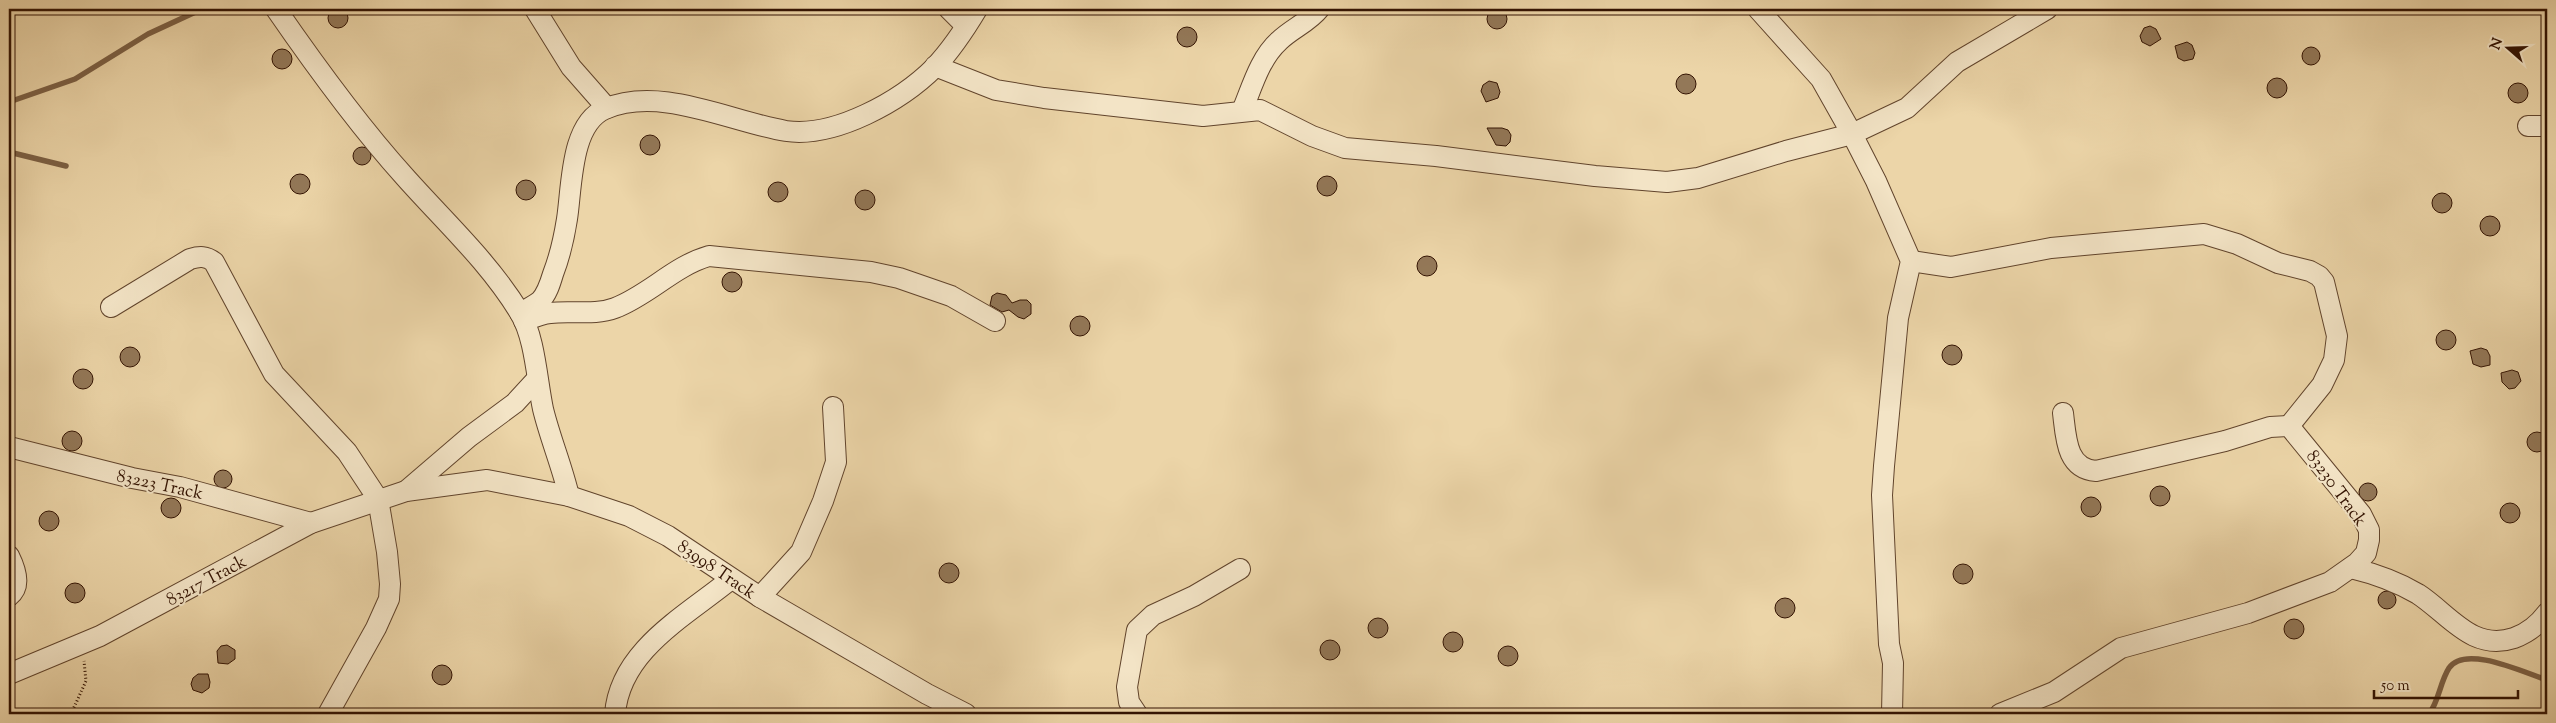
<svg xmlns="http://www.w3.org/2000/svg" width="2556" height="723" font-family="'Sorts Mill Goudy',serif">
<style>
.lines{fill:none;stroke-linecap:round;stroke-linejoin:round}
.stream{stroke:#7c6044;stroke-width:5.5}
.building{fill:#937858;stroke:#331302}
.minor-casing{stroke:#61442c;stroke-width:22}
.path{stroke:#331302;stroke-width:3;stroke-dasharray:1 2.5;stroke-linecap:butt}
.minor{stroke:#f3e4c6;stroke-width:20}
.labels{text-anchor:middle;stroke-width:4;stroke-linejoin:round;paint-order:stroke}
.street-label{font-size:18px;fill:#331302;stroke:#f3e4c6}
</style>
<rect width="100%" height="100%" fill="#ecd5a8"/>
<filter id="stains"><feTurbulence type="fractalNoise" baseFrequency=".004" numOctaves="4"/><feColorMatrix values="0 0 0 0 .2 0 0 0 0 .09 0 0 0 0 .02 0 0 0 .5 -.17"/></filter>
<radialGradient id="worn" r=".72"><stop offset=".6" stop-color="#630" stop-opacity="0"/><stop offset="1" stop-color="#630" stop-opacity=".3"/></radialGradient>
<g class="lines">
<g class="stream">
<path d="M9 102 75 79 148 34 202 9"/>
<path d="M9 152 66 166"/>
<path d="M2429 714C2439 701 2440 682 2449 668 2465 644 2525 673 2547 680"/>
</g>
</g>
<g class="building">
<circle cx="338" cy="18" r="10"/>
<circle cx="1497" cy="19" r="10"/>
<path d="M2150 26 2156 29 2161 39 2150 46 2142 42 2140 36 2144 28Z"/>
<circle cx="1187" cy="37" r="10"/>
<path d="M2187 42 2192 45 2195 53 2193 59 2184 61 2178 58 2175 46Z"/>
<circle cx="2311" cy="56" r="9"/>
<circle cx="282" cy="59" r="10"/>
<circle cx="1686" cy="84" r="10"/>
<circle cx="2277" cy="88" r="10"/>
<path d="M1489 81 1497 83 1500 92 1498 98 1486 102 1481 91 1483 85Z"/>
<circle cx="2518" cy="93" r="10"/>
<path d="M1487 128H1502L1508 130 1511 135 1510 142 1506 146 1496 145Z"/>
<circle cx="650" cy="145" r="10"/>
<circle cx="362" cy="156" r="9"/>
<circle cx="300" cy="184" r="10"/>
<circle cx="1327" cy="186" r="10"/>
<circle cx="526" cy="190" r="10"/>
<circle cx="778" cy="192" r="10"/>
<circle cx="865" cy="200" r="10"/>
<circle cx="2442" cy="203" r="10"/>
<circle cx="2490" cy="226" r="10"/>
<circle cx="1427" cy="266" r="10"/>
<circle cx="732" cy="282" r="10"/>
<path d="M997 293 1006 295 1012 303 1020 300H1027L1031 304V314L1024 319 1018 317 1009 310 1002 312 990 305 992 296Z"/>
<circle cx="1080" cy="326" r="10"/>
<circle cx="2446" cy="340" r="10"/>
<circle cx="1952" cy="355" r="10"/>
<circle cx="130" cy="357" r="10"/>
<path d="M2481 348 2487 350 2490 356V365L2481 367 2473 364 2470 351Z"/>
<circle cx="83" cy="379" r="10"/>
<path d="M2512 370 2518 372 2521 381 2515 388 2509 389 2502 382 2501 373Z"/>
<circle cx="72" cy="441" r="10"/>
<circle cx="2537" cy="442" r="10"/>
<circle cx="223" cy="479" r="9"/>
<circle cx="2368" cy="492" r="9"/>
<circle cx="2160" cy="496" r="10"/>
<circle cx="2091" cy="507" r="10"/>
<circle cx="171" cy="508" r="10"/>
<circle cx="2510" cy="513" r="10"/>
<circle cx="49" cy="521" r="10"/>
<circle cx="949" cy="573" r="10"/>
<circle cx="1963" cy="574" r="10"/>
<circle cx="75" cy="593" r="10"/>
<circle cx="2387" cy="600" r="9"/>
<circle cx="1785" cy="608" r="10"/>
<circle cx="1378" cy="628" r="10"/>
<circle cx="2294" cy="629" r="10"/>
<circle cx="1453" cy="642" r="10"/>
<circle cx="1330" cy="650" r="10"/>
<path d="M227 645 235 650V659L228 664 218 663 217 651 221 646Z"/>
<circle cx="1508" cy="656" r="10"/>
<circle cx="442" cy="675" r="10"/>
<path d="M198 674H208L210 682 209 688 202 693 193 690 191 684 193 678Z"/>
</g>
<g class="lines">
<defs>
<g id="minor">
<path d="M276 9C316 67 358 125 405 177 445 222 489 262 520 313 535 337 537 381 543 409 550 438 562 466 569 496"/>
<path d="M535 9 571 67 607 108"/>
<path d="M949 9 966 26"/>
<path d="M1758 9 1821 79 1852 134 1907 108 1957 62 2047 9"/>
<path d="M935 66 996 90 1044 98 1203 116 1260 110 1312 136 1345 148 1436 156 1595 176 1667 182 1698 178 1786 151 1852 134 1876 181 1911 261 1898 318 1884 466 1882 495 1889 644 1893 663 1892 714"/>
<path d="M1242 111C1252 87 1260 58 1279 41 1291 29 1309 22 1319 9"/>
<path d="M2528 126H2547"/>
<path d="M1911 261 1951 267 2051 248 2204 234 2237 244 2278 263 2310 271 2319 276 2324 282 2337 336 2334 360 2322 385 2289 426"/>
<path d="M111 307 190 259C200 256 206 256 214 262L274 374 347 452 378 499 387 552 390 584 389 599 376 628 328 714"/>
<path d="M520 313C527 309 534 306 540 301 547 294 550 284 553 274 560 256 564 238 567 219 572 188 570 124 605 109 660 85 731 122 786 131 835 138 901 101 935 67 951 50 965 29 977 9"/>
<path d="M524 321C532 318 541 314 550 313 572 310 594 316 615 308 649 295 674 266 709 256L871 272 899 278 951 296 995 321"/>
<path d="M9 447 132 478 180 487 311 523"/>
<path d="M406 491 469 437 515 403 537 379"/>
<path d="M9 556C15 568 22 586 9 596"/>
<path d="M2351 568C2376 574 2396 581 2418 594 2449 614 2472 652 2514 638 2528 633 2538 625 2547 613"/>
<path d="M760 597 801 552 823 501 836 462 833 407"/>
<path d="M9 674 100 636 311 523 406 491 487 480 569 496 629 516 668 536 760 597 927 694 966 714"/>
<path d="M615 714C620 650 686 616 731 579"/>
<path d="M1137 714 1129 702 1127 687 1137 630 1153 615 1194 596 1240 569"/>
<path d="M2000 714 2054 692 2121 648 2248 613 2330 582 2357 563 2366 553 2369 540V530L2361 514 2289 426 2270 427 2225 441 2096 471C2066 469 2066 437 2063 413"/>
</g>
</defs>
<use href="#minor" class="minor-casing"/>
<path class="path" d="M71 714 86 681 84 661"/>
<use href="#minor" class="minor"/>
</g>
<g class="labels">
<g class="street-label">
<text transform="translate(160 484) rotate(12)" y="6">83223 Track</text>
<text transform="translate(2337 488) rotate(54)" y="6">83230 Track</text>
<text transform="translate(717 569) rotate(34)" y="6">83998 Track</text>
<text transform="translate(206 580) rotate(-28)" y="6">83217 Track</text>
</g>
</g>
<rect width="2556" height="723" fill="none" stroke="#ecd5a8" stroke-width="30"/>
<rect x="10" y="10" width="2536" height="703" fill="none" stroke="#331302" stroke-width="2.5"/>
<rect x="15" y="15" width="2526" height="693" fill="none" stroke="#331302"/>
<g transform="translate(2508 48) rotate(290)" stroke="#f3e4c6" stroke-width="4" paint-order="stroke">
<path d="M0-4L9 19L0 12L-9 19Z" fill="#331302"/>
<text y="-8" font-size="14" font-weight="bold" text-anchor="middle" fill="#331302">N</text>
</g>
<path d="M2374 690v8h144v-8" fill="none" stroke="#331302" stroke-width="2.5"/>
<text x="2381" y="690" font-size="15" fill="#331302" stroke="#f3e4c6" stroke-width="4" paint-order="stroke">50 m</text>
<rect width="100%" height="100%" filter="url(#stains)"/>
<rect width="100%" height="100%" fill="url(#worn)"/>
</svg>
